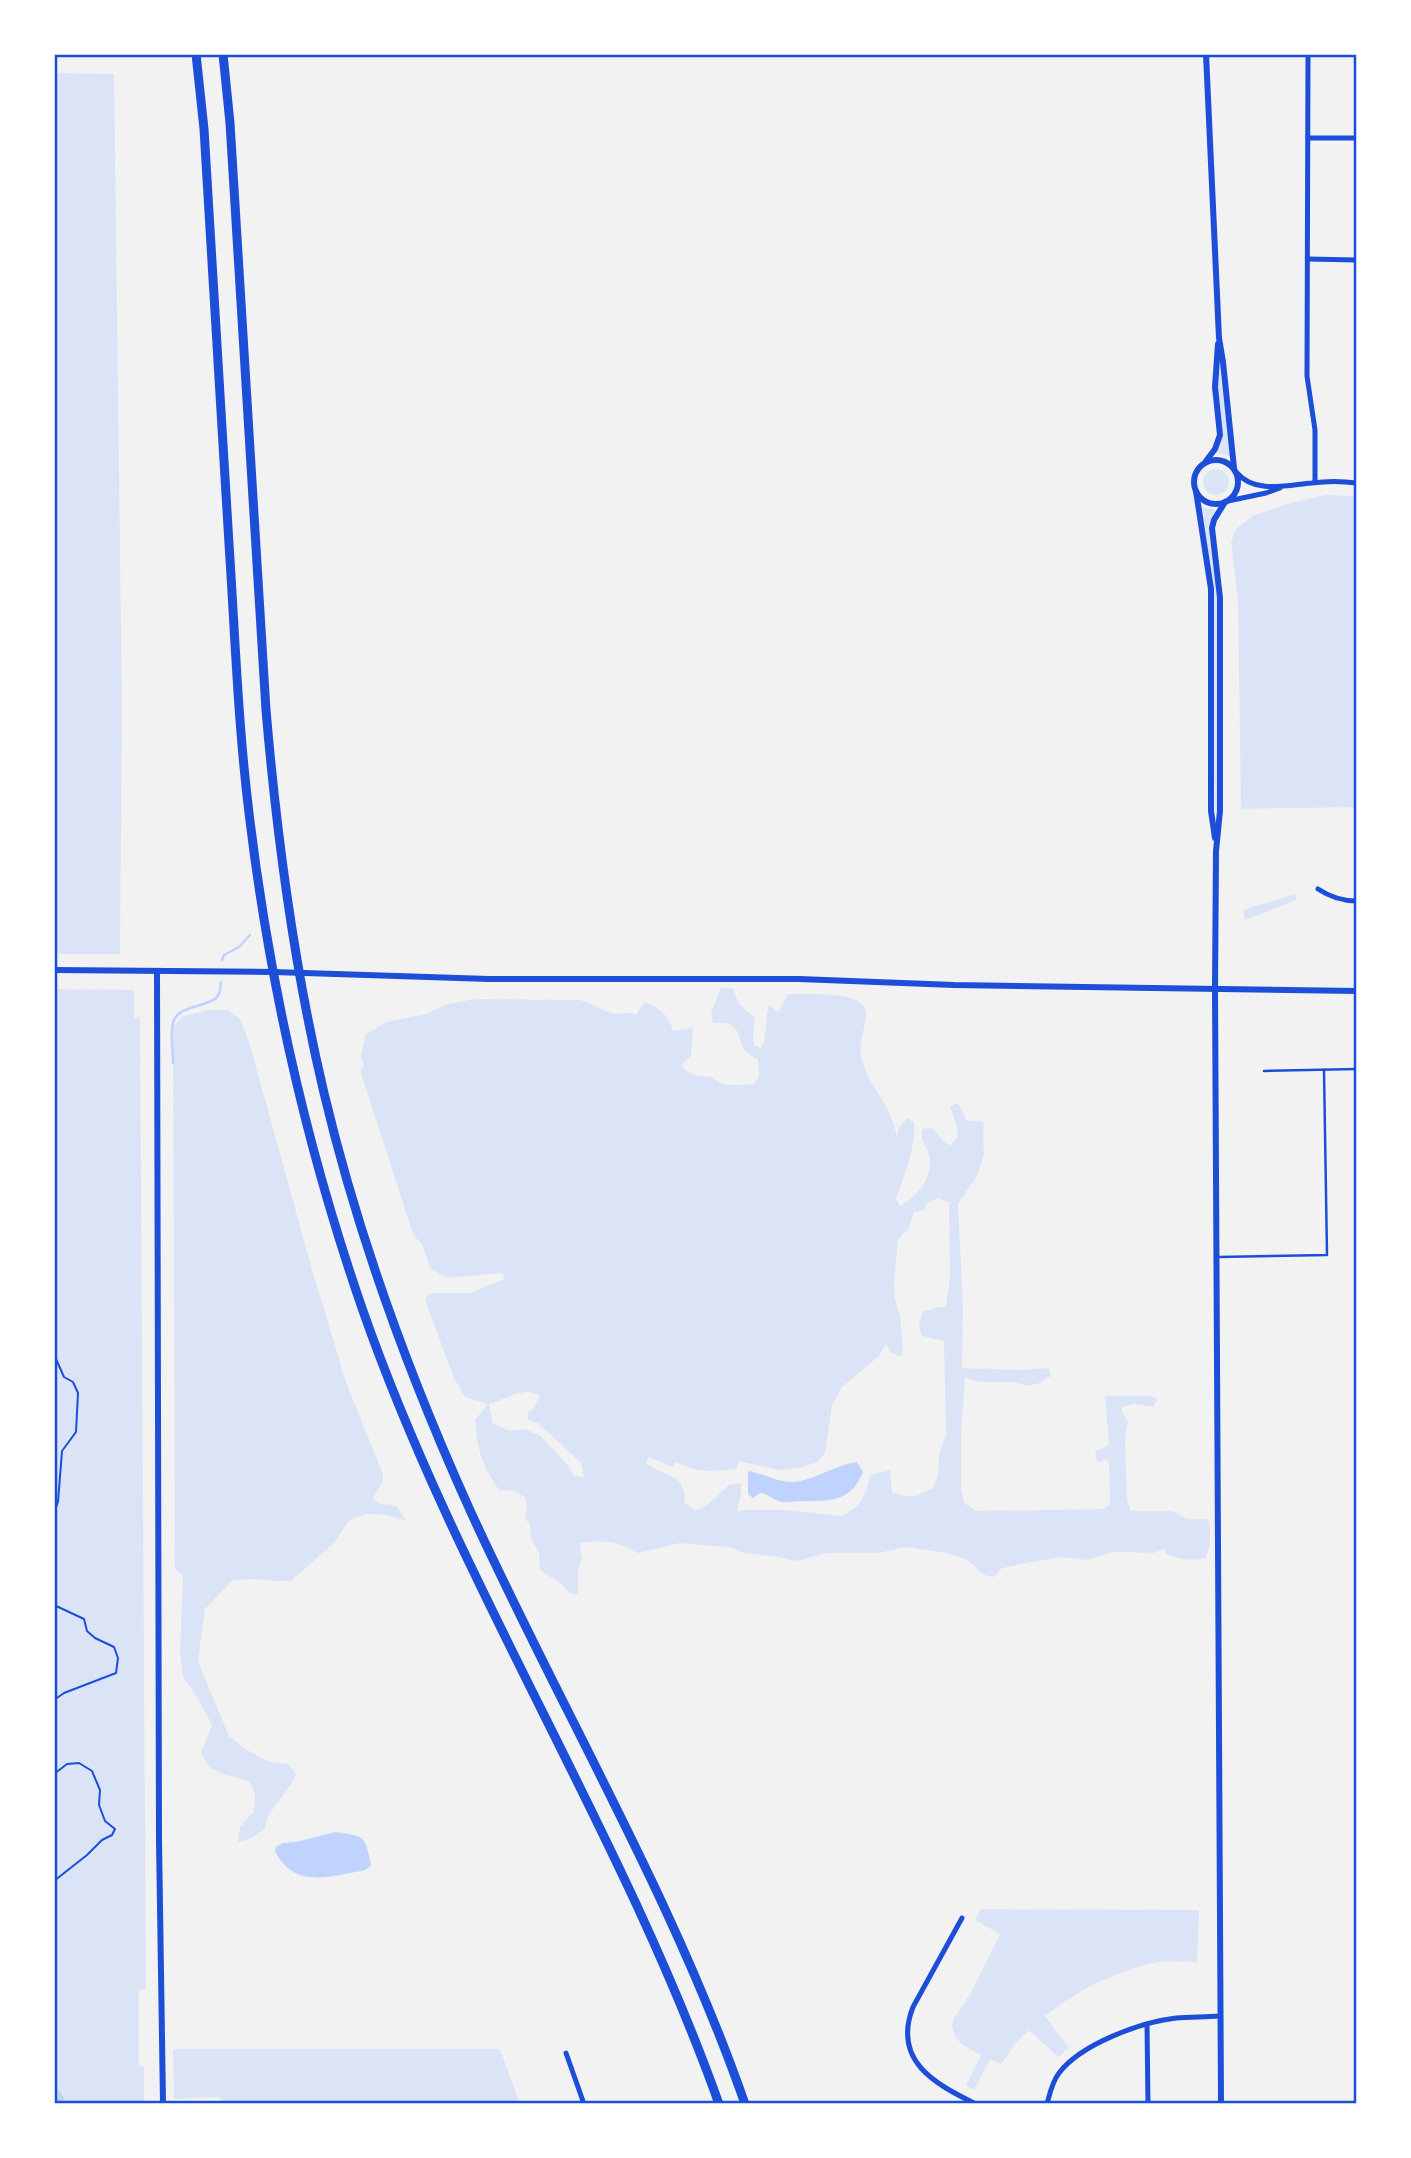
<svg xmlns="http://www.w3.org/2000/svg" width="1411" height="2158" font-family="Commissioner,sans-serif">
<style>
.green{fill:#dbe4f7;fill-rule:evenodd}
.water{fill:#bfd3fe}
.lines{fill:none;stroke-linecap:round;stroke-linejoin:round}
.stream{stroke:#bfd3fe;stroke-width:2.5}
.river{stroke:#bfd3fe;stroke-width:16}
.path{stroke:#1d4ed8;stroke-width:2}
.service{stroke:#1d4ed8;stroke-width:2.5}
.minor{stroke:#1d4ed8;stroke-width:5}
.tertiary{stroke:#1d4ed8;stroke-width:6}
.trunk{stroke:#1d4ed8;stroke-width:9}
.neatline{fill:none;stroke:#1d4ed8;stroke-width:2.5}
</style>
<rect width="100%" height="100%" fill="#f2f2f2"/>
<g class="green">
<path d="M54 73 114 74 122 706 120 954H54Z"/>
<path d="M1218 362H1220L1230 456 1216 453 1222 437 1218 389Z"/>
<circle cx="1216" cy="482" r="13"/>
<path d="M1325 495 1357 496V807L1241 809 1238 602 1231 542 1236 529 1252 516 1287 504Z"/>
<path d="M1202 507 1216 510C1205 530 1213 551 1215 573 1222 652 1218 732 1217 811H1215L1214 606 1212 575Z"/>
<path d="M1295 894 1296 900 1245 920 1243 910Z"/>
<path d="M721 987 733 989 739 1004 755 1018 753 1037 754 1045 761 1048C767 1040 765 1018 769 1005L778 1012 788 994C806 995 871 988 866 1017 864 1032 857 1048 863 1064 873 1092 891 1105 897 1137L899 1127 908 1118 914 1122C917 1142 904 1178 896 1198L900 1206C917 1197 934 1177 929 1156 927 1143 921 1148 922 1130L926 1128 934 1129 943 1141 950 1146 957 1138V1127L950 1106 958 1103 967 1121H982L984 1124 983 1137 984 1154 978 1174 958 1204 963 1306 962 1368 1023 1370 1049 1368 1051 1376 1040 1383 1028 1386 1013 1382H981L965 1378 961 1432V1489L964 1503 977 1511 1103 1509 1110 1504 1109 1462 1106 1459 1098 1463 1095 1457 1096 1451 1109 1445 1105 1396H1152L1157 1399 1154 1407 1134 1404 1122 1407V1412L1128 1421 1125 1439 1127 1501 1131 1511H1172L1187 1519H1208C1212 1532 1210 1545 1206 1558 1192 1562 1179 1559 1166 1554L1165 1548 1154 1553 1113 1552 1087 1560 1059 1557 1002 1568 994 1577 984 1575 966 1559 947 1553 907 1547 877 1553H826L797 1561 778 1557 745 1553 728 1547 680 1543 638 1553C617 1541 605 1540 581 1543L580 1551 582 1558 578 1569V1594L569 1593 563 1585 540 1570 539 1552 531 1539 530 1524 525 1519 527 1507 525 1497 513 1491 499 1490C481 1462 478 1453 475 1420L488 1404 465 1397 454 1378 425 1300 430 1293H470L505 1279 502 1273 447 1278 431 1269 422 1245 413 1234 360 1070 364 1066 361 1056 366 1034 387 1022 425 1014 448 1004 476 999 578 1000C592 1002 602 1011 613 1013 622 1015 627 1010 636 1015L644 1002C659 1007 670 1016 673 1031L693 1028 691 1056 681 1065C688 1076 700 1076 712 1077 722 1088 740 1085 754 1084L759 1077 758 1060 746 1052 742 1046 738 1032 729 1023H713L711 1013ZM939 1198 949 1203 950 1278 946 1307H938L922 1312 919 1325 922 1336 944 1341 946 1433 939 1456 938 1476 932 1489 916 1496H905L892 1492 890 1470 870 1475 866 1492 858 1506 842 1516 784 1510H745L737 1512 741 1493V1483L729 1485 706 1506 696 1510 685 1503C684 1469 668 1481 646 1463L649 1457 672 1467 676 1462C696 1473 714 1472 736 1469L739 1461 778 1470 799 1468 818 1462 825 1453 832 1405 842 1387 879 1356 886 1344 891 1352 901 1357 903 1347 900 1315 895 1300 894 1281 898 1240 909 1228 914 1212 924 1210 928 1202ZM528 1392 540 1395 534 1408 528 1412V1420L538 1423 581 1463 584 1477 574 1476 566 1463 541 1436 525 1429 510 1431 493 1423 489 1404C504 1400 511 1393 528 1392Z"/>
<path d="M54 989 134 990V1019L140 1016 146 1989 139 1990V2067H144V2104H54Z"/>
<path d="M208 1010H227L240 1019 250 1045 313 1273 346 1382 383 1474V1481L373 1498 380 1504 396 1506 407 1521 387 1515 365 1514 349 1521 334 1543 291 1581H275L254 1579 233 1580 205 1609 198 1661 229 1736 245 1749 270 1762 288 1764 296 1774 291 1784 268 1816 265 1828 252 1838 238 1842 240 1827 254 1811 255 1793 249 1781 225 1775 210 1768 201 1753 212 1725 200 1702 183 1677 180 1653 183 1575 175 1569 173 1026 184 1016Z"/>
<path d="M981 1909 1199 1910 1197 1962C1183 1962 1167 1960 1153 1963 1114 1972 1076 1991 1045 2016L1069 2048 1058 2057 1029 2030 1016 2043 1001 2064 990 2059 974 2090 966 2086 981 2055 961 2044 954 2034 952 2027 953 2020 972 1991 1000 1934 975 1920Z"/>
<path d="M173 2049H500L520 2104H223L220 2097 174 2099Z"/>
</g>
<g class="water">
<path d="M857 1462 863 1472C851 1502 831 1501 803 1501 796 1501 787 1503 781 1502 773 1500 769 1494 760 1493L753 1498 748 1494V1471C763 1473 776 1482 792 1482 814 1481 834 1465 857 1462Z"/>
<path d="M335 1832C365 1836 365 1835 371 1865L366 1870C332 1876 294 1890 275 1851L276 1847 283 1843 296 1842Z"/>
</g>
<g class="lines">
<g class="stream">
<path d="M222 960 224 955 239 947 250 935"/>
<path d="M173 1063C173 1051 170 1035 173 1023 177 1005 205 1008 216 998 221 994 220 987 221 982"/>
</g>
<path class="river" d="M54 2097 58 2104"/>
<g class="path">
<path d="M54 1351 56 1359 64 1377 73 1382 78 1393 76 1432 62 1451 58 1502 54 1513"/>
<path d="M54 1605 84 1619 87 1631 95 1638 114 1647 118 1658 116 1673 64 1693 54 1700"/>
<path d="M54 1774 67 1764 79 1763 92 1771 100 1790 99 1805 105 1821 115 1829 112 1835 102 1840 87 1855 54 1881"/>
</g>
<g class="service">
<path d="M1264 1071 1357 1069"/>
<path d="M1218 1257 1327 1255 1324 1070"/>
</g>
<g class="minor">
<path d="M1308 54 1307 376 1315 430V482"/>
<path d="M1308 138H1357"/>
<path d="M1308 259 1357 260"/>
<path d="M1237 473C1255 494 1287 485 1312 483 1326 481 1342 481 1357 483"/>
<path d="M1228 501 1266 493 1280 488"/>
<path d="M1318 889C1330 897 1341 901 1357 901"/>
<path d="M962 1918 913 2007C892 2061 935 2084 976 2104"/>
<path d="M1147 2024 1148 2104"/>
<path d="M566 2053 584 2104"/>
<path d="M1047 2104C1050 2093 1052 2082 1059 2073 1081 2044 1141 2022 1176 2018 1191 2017 1205 2017 1220 2016"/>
</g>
<g class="tertiary">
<path d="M1206 54 1219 338 1223 362 1234 468"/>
<circle cx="1216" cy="482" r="22"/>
<path d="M1206 461 1215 449 1220 435 1215 387 1218 344"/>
<path d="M1196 491 1211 589V811L1215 838"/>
<path d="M54 970 274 972 489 979H799L954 985 1357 991"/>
<path d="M157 971 159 1840 163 2104"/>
<path d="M1221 2104 1215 989 1216 851 1220 811V598L1212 528 1214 520 1225 502"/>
</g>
<g class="trunk">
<path d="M196 54 204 129C212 268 221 406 229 544 235 634 238 724 249 813 269 981 307 1149 362 1308 458 1584 621 1829 719 2104"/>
<path d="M223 54 230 123 266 710C277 839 294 967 324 1093 358 1236 409 1375 469 1508 560 1708 673 1897 745 2104"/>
</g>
</g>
<rect width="1411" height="2158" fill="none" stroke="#ffffff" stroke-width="112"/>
<rect x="56" y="56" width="1299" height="2046" class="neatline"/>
</svg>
